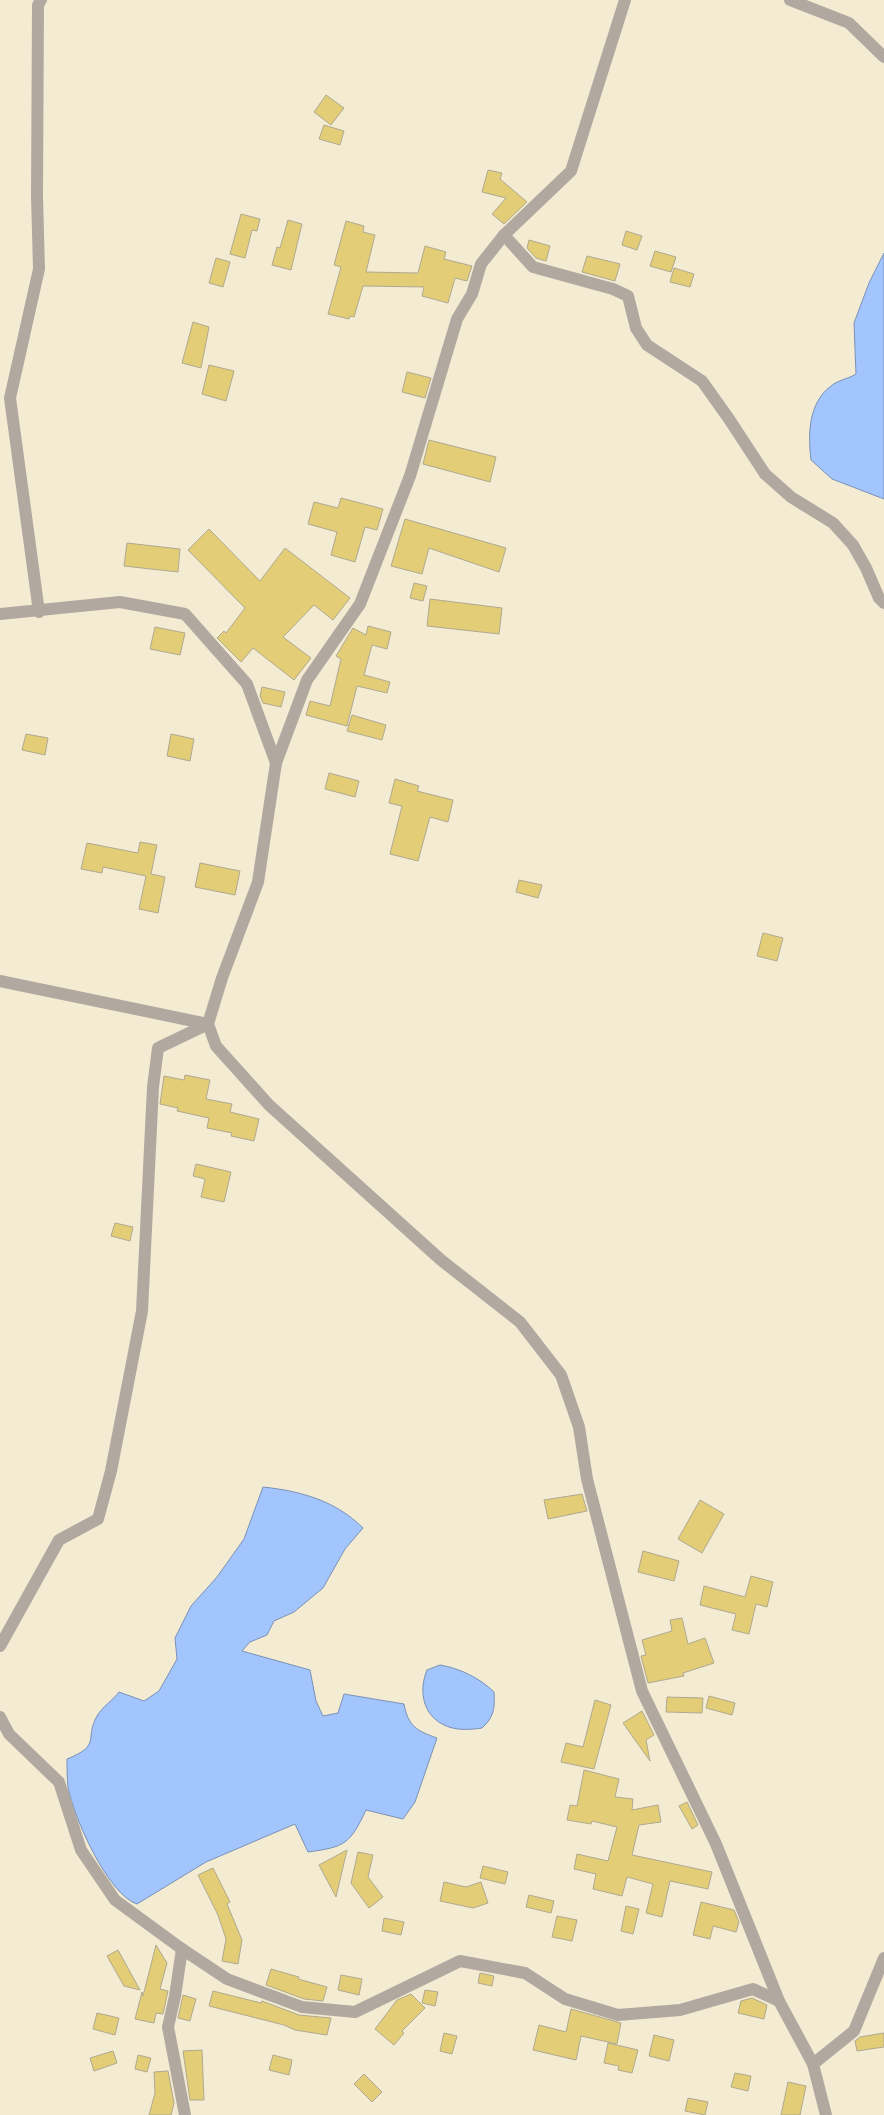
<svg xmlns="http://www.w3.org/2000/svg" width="884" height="2115" font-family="Mulish,sans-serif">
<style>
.water{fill:#a3c5fe;stroke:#7a91b6}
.building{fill:#e3cd76;stroke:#afa991}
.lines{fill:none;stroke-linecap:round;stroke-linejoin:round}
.street{stroke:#b1a9a0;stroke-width:12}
</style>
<rect width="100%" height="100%" fill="#f3ecd3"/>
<g class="water">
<path d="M884 253V499L832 479 811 460C808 435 808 403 831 386 838 380 848 379 856 374L854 323 869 283Z"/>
<path d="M263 1487C301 1491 336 1501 363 1528L345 1549 323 1588 294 1612 274 1621 267 1635 250 1642 242 1651 310 1670 316 1701 323 1716 338 1713 344 1694 404 1704C408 1726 417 1731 437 1738L415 1802 403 1819 366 1810C350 1844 345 1847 308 1852L295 1824 206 1862 137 1904C108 1895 73 1816 68 1787 67 1778 67 1768 67 1759 102 1745 84 1739 97 1716 102 1707 113 1700 119 1692L144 1701 159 1691 177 1659 175 1638 191 1606 217 1577 244 1539Z"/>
<path d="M440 1665C459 1668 480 1678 494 1692 495 1708 494 1717 482 1728 475 1729 466 1730 458 1729 427 1725 416 1697 427 1670Z"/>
</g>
<g class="building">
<path d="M326 95 344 108 331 125 314 112Z"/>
<path d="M324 125 344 131 340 145 319 139Z"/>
<path d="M488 170 502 173 500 179 527 202 504 224 492 214 506 198 482 192Z"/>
<path d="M241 214 260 219 257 231 252 230 245 258 230 254Z"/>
<path d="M288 220 302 224 291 270 272 265 277 247 280 248Z"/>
<path d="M346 221 364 226 363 232 375 235 366 272 418 273 425 246 446 252 444 259 472 266 467 281 455 278 448 303 422 296 424 287 363 286 354 317 350 316 349 319 328 314 341 267 334 265Z"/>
<path d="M626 231 642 236 637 250 622 245Z"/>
<path d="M529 240 550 246 546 261 536 258 527 248Z"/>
<path d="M655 251 676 257 671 272 650 266Z"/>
<path d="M587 256 620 264 615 281 582 272Z"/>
<path d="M216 258 230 262 223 287 209 283Z"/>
<path d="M674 268 694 274 690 287 670 282Z"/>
<path d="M193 322 209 327 201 368 182 363Z"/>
<path d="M209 365 234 371 226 401 202 394Z"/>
<path d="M407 372 431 378 425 398 402 392Z"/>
<path d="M429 440 496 457 490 482 423 464Z"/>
<path d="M341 498 383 509 377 530 365 527 355 562 331 555 337 532 308 524 314 502 338 508Z"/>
<path d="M405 519 506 548 499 572 429 548 422 574 391 566Z"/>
<path d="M209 529 260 581 285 548 350 598 333 620 314 605 283 637 311 658 294 680 253 648 241 662 217 638 224 631 226 633 245 608 188 550Z"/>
<path d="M127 543 180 549 178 572 124 566Z"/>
<path d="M414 583 427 586 423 601 410 598Z"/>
<path d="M430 599 502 608 499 634 427 626Z"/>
<path d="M368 626 391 632 387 649 372 645 364 675 390 682 387 693 357 686 347 726 306 715 310 701 330 706 341 659 336 656 353 628 366 635Z"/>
<path d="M155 627 185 633 180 655 150 649Z"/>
<path d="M262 687 285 692 281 707 263 703 260 696Z"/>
<path d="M352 715 386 725 382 740 347 731Z"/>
<path d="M26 734 48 738 45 755 22 750Z"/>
<path d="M171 734 194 739 190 761 167 756Z"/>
<path d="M329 773 359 781 355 797 325 789Z"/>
<path d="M395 779 419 786 417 791 453 800 448 822 430 817 418 861 390 854 402 806 389 803Z"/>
<path d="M140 842 157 845 151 874 165 877 158 913 139 909 146 876 103 867 102 873 81 869 87 843 138 853Z"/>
<path d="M200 863 240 871 235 895 195 887Z"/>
<path d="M519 880 542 885 538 898 516 892Z"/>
<path d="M763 933 783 938 777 961 757 956Z"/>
<path d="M185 1075 210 1080 206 1099 232 1104 230 1112 259 1119 254 1141 231 1136 232 1133 207 1128 209 1118 177 1111 178 1108 160 1104 164 1076 184 1080Z"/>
<path d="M196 1164 231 1172 224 1202 201 1197 205 1179 193 1176Z"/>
<path d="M115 1223 133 1227 130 1241 111 1236Z"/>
<path d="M582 1494 587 1511 548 1519 544 1500Z"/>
<path d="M700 1500 724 1514 702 1553 678 1539Z"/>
<path d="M643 1551 679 1561 674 1581 638 1572Z"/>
<path d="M751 1576 773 1582 767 1607 756 1604 749 1634 732 1630 736 1614 700 1605 704 1586 745 1597Z"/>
<path d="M682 1618 688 1644 705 1638 714 1663 683 1673 684 1676 648 1683 641 1656 646 1655 642 1640 672 1631 670 1620Z"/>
<path d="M709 1696 735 1703 732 1715 706 1708Z"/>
<path d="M667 1697 703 1698 702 1713 666 1712Z"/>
<path d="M595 1700 611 1705 594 1769 561 1762 566 1743 583 1747Z"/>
<path d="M642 1711 654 1735 646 1740 650 1761 623 1723Z"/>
<path d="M584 1770 619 1779 615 1797 633 1799 632 1810 658 1805 661 1822 639 1825 632 1855 712 1872 708 1889 670 1881 662 1917 646 1913 653 1884 627 1877 622 1896 593 1889 596 1874 574 1869 577 1854 608 1861 617 1827 592 1821 591 1824 567 1820 570 1805 577 1806Z"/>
<path d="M687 1802 698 1825 692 1829 679 1806Z"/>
<path d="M347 1850 336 1897 319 1865Z"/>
<path d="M358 1852 373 1855 368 1877 383 1897 369 1908 351 1883Z"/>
<path d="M483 1866 508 1872 505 1884 480 1878Z"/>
<path d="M213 1868 230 1902 227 1904 242 1940 238 1964 222 1961 226 1939 218 1915 198 1875Z"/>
<path d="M444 1882 466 1887 481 1882 488 1903 473 1908 440 1901Z"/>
<path d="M529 1895 554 1901 551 1913 526 1907Z"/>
<path d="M701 1902 734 1910 739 1922 736 1932 713 1926 710 1939 693 1935Z"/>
<path d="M626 1906 639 1909 633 1934 621 1931Z"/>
<path d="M557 1916 577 1920 572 1941 552 1937Z"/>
<path d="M384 1918 404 1922 401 1935 382 1931Z"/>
<path d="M156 1945 167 1963 160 1989 168 1991 163 2014 156 2013 154 2023 135 2019 142 1992 143 1996Z"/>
<path d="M118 1950 140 1990 124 1986 107 1956Z"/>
<path d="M271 1969 299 1977 298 1979 327 1987 323 2001 304 1999 266 1985Z"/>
<path d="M480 1973 494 1976 492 1986 478 1983Z"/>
<path d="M341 1975 362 1979 359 1995 338 1990Z"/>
<path d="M425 1990 438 1992 435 2006 422 2003Z"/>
<path d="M213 1991 261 2003 262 2001 299 2015 331 2018 327 2035 295 2030 284 2025 209 2006Z"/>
<path d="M411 1994 425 2008 402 2031 404 2033 394 2045 375 2029 397 2000Z"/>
<path d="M183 1995 196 1999 190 2021 178 2018Z"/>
<path d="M752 1998 767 2005 764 2019 738 2013 741 2001Z"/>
<path d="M571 2009 621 2023 617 2044 581 2036 576 2060 533 2050 539 2025 566 2032Z"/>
<path d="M97 2013 119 2018 115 2035 93 2029Z"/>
<path d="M444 2033 457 2036 452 2054 440 2051Z"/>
<path d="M884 2033V2047L857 2051 855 2041 860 2037Z"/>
<path d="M654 2035 674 2040 669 2061 649 2056Z"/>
<path d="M608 2043 638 2050 632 2073 618 2070 619 2066 604 2063Z"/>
<path d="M202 2050 204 2100H190L183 2051Z"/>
<path d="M113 2051 117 2063 94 2071 90 2058Z"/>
<path d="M138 2055 151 2058 147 2072 135 2069Z"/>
<path d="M273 2055 292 2060 289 2075 269 2070Z"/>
<path d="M168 2071 174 2103 171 2115H149L155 2093 154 2072Z"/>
<path d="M735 2073 751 2076 748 2091 731 2087Z"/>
<path d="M364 2074 382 2092 372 2102 354 2084Z"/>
<path d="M788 2082 806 2086 800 2115H781Z"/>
<path d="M688 2098 708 2102 705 2115 685 2111Z"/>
</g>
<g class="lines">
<g class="street">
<path d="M625 0 571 171 504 235 481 264 472 294 457 319 410 476 360 604 307 680 276 763 258 882 222 978 208 1024 216 1046 269 1105 441 1260 520 1322 561 1375 579 1427 587 1479 642 1691 716 1844 779 2001 813 2064 826 2115"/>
<path d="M790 0 849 23 884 57"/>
<path d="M504 235 533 267 613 289 628 296 636 328 647 345 702 381 729 419 765 474 791 497 833 523 853 545 866 568 879 598 884 603"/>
<path d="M39 612 10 398 39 269 37 196 38 5 41 0"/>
<path d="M0 614 120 602 185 614 247 684 276 763"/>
<path d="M0 981 208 1024"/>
<path d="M0 1646 59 1540 98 1519 111 1471 142 1311 153 1087 158 1048 208 1024"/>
<path d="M0 1717 9 1734 59 1782 81 1850 115 1900 182 1949 227 1979 302 2007 355 2012 460 1961 525 1973 565 1999 618 2015 680 2010 753 1989 779 2001"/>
<path d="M182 1949 175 1996 168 2027 185 2115"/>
<path d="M813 2064 854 2031 884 1958"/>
</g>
</g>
</svg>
